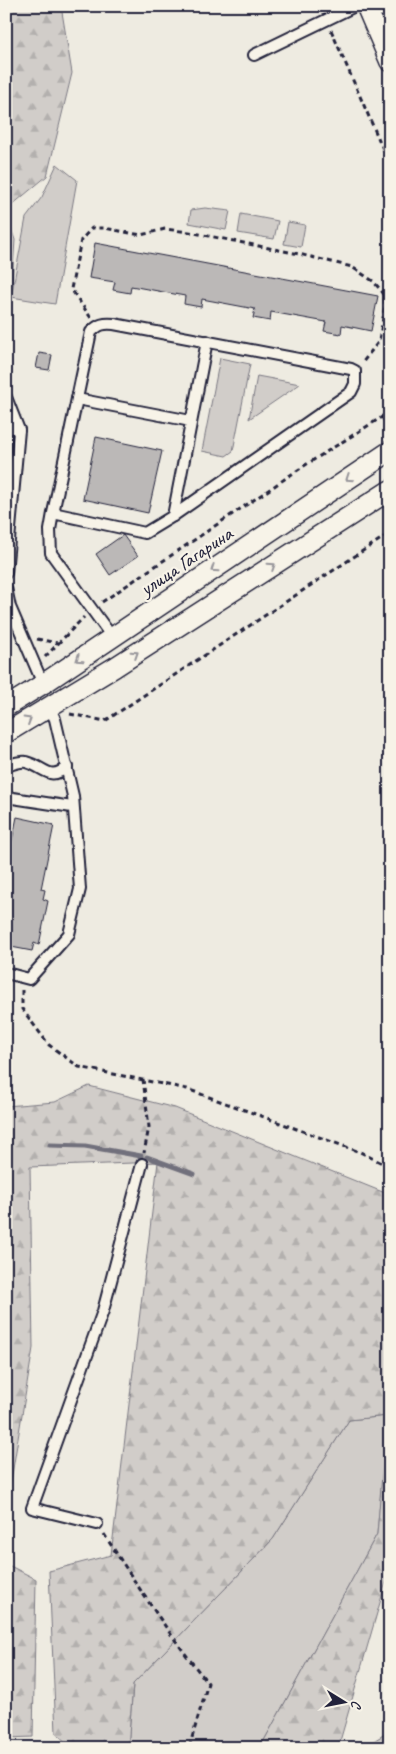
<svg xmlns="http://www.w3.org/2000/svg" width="396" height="1754" font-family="Caveat,sans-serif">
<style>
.green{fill:#d1cdc9;stroke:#7a7882}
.forest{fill:url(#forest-firs);stroke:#7a7882}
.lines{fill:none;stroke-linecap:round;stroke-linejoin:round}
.stream{stroke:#716f7b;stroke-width:5}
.building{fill:#bbb8b7;stroke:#22223b}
.service-casing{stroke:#22223b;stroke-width:14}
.minor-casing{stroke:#22223b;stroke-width:22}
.path{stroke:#22223b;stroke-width:3;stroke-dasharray:5 4;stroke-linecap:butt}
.service{stroke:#f7f3e8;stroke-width:10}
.minor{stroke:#f7f3e8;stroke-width:19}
.oneway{stroke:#97959a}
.labels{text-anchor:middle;stroke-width:4.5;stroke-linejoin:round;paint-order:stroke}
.street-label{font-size:21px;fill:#22223b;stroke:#f7f3e8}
</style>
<defs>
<pattern id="forest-firs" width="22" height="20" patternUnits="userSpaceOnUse" patternTransform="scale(1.25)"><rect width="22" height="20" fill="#d1cdc9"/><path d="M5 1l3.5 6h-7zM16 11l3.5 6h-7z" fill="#b3b0ae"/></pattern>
</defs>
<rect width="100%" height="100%" fill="#eeebe1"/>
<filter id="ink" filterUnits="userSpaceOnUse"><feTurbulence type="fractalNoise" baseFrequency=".02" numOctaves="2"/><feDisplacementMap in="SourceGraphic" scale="10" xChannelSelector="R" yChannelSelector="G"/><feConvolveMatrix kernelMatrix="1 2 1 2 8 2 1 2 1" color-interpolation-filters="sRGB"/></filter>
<g filter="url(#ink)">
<g class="green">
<path d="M57 164 77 180 55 304 11 297 26 218 42 197Z"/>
<path d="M205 208 230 211 226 230 189 223 191 210Z"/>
<path d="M241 214 278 221 274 239 238 233Z"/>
<path d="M288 222 305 225 301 247 284 244Z"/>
<path d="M220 358 250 364 233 451 226 456 202 451Z"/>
<path d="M257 376 300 384 249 419Z"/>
<path d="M388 1416 377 1534 260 1748H128L133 1684 273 1539 349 1420Z"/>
</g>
<g class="forest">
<path d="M6 6H61L72 73 47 176 6 210Z"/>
<path d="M6 214 15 240 11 297 6 296Z"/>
<path d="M89 1086 175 1108 390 1195V1568L338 1748H260L377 1534 387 1416 349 1420 273 1539 133 1684 128 1748H72L56 1733 49 1571 111 1555 158 1162 30 1167 33 1348 6 1511V1106L55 1102Z"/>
<path d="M6 1564 36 1579 33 1737 6 1738Z"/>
<path d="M390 1731V1748H362Z"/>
</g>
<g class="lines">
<g class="stream">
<path d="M50 1145 85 1146 141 1156"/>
<path d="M147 1157 194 1174"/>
</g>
</g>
<g class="building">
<path d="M95 243 378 296 371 331 342 325 341 334 324 331 326 322 271 312 270 321 253 318 255 309 202 299 201 307 184 304 185 296 131 286 130 293 113 290 115 282 89 278Z"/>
<path d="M39 353 52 355 49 370 36 368Z"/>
<path d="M96 437 162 451 148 513 83 499Z"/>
<path d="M123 535 138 556 110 575 96 554Z"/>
<path d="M17 817 54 825 41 889 45 890 43 899 48 901 39 945 34 943 32 951 6 946V868Z"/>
</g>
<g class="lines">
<defs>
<g id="service">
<path d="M254 55 355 6"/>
<path d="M6 397 19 430 6 573"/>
<path d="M77 399 191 421"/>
<path d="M6 427 19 430"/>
<path d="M53 513 145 533 173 516 351 392 355 384V371L351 369 114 324C104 323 99 324 91 332L53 513 50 530 51 553 112 637"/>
<path d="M173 516 207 341"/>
<path d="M6 588 10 607 43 684"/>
<path d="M6 766C12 764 21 761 26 762 45 767 49 782 67 767"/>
<path d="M6 797 72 807"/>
<path d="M6 973 29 979 69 934 80 889 73 796 55 719 49 707"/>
<path d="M97 1524 32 1508 103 1311 142 1164"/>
</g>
<g id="minor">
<path d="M366 6 390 62"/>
<path d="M6 707 43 684 390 451"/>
<path d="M6 733 115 667 390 490"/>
</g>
</defs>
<use href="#service" class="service-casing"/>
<use href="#minor" class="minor-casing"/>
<g class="path">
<path d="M331 30 390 165"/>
<path d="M91 318 71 289 81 240 92 228H104L141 235 165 229 189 232 299 254 352 267 373 281 384 294 385 306 379 341 362 363"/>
<path d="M382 417 390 429"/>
<path d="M102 602 307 464 382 417 390 403"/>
<path d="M37 639 58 643"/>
<path d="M45 657 84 617"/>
<path d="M70 714 105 721 390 533"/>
<path d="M22 990V1009L49 1045 79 1067 187 1089 360 1152 390 1167"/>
<path d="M143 1079 149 1127 144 1153"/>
<path d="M104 1534C137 1585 169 1635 208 1683L189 1748"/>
</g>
<use href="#service" class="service"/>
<use href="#minor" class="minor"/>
</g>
<defs><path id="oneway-chevron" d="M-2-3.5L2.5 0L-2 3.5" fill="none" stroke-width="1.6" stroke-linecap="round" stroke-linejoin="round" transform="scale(1.25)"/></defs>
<g class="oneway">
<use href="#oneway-chevron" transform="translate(349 478) rotate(146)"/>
<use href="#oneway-chevron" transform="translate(272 566) rotate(-33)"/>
<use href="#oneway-chevron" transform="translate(214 569) rotate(146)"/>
<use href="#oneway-chevron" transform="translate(135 654) rotate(-33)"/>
<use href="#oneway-chevron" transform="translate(79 659) rotate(146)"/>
<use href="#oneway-chevron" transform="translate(28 720) rotate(-31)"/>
</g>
</g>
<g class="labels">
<g class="street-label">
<text transform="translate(186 561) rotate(-34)" y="7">улица Гагарина</text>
</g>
</g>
<rect width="396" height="1754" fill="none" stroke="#f7f3e8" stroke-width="25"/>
<rect x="12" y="12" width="371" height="1729" fill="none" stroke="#22223b" stroke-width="2" filter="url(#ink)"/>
<g transform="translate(344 1702) rotate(100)" stroke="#f7f3e8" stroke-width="4" paint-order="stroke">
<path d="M0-4L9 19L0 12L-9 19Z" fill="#22223b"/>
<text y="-8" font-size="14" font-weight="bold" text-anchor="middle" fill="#22223b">С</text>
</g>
</svg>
